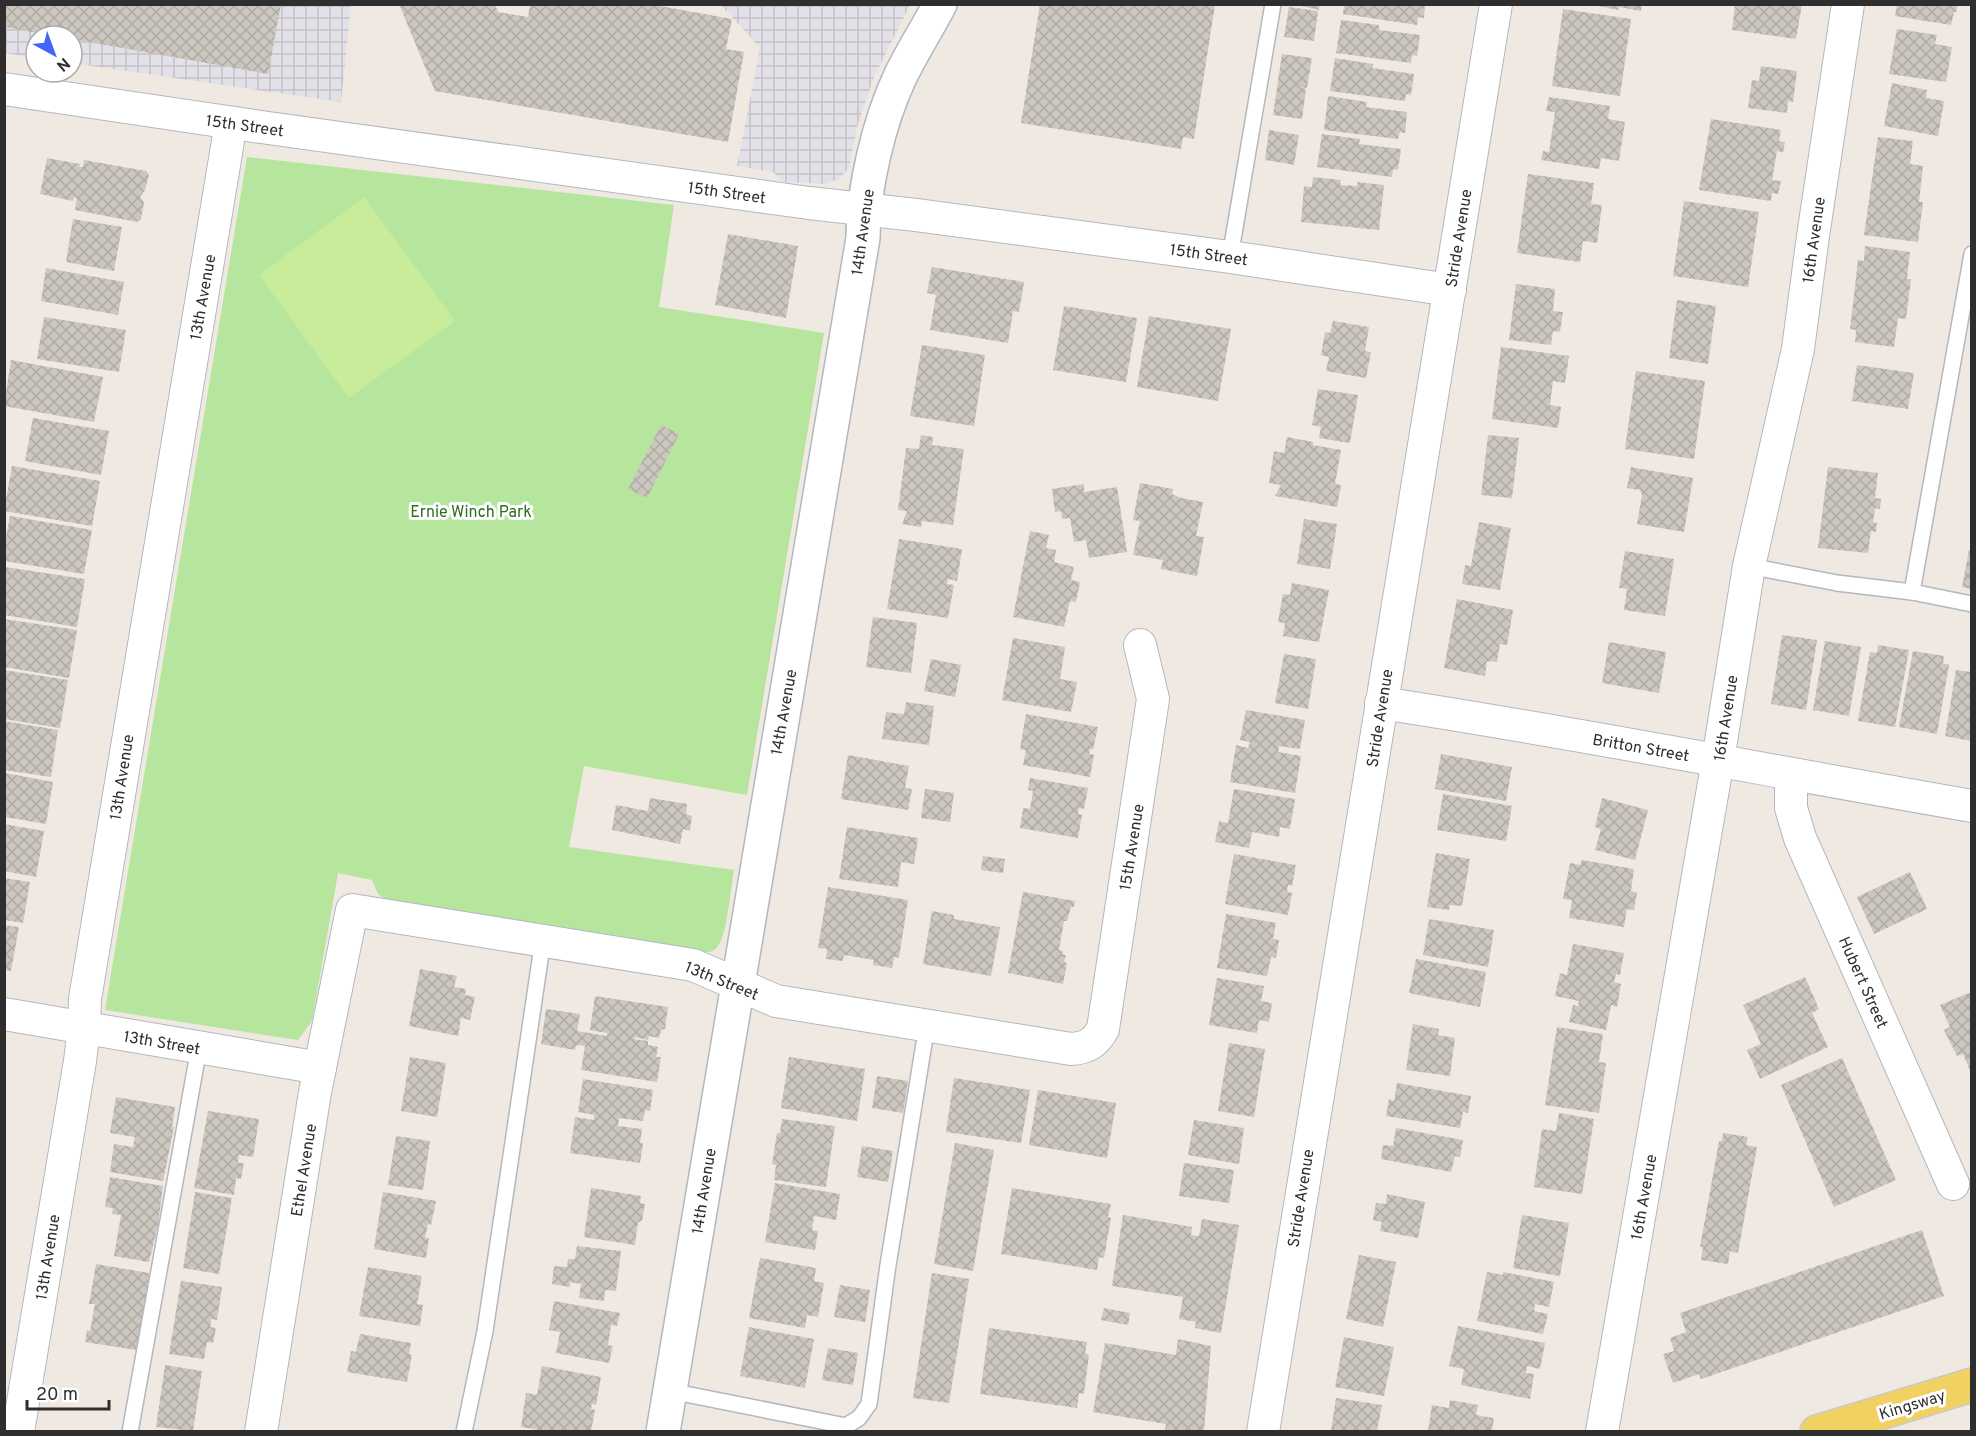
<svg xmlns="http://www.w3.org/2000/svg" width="1976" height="1436" font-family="Overpass,sans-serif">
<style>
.industrial{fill:url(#industrial-grid)}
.park{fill:#b6e59e}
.pitch{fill:#c9ec9a}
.building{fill:url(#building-cross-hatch)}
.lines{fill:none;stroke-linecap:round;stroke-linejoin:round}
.lane-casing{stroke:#b4b7c1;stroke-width:18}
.street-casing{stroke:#b4b7c1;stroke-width:34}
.secondary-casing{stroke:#b4b7c1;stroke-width:36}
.primary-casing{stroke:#c9c9c9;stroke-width:36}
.lane{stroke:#fff;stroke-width:15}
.street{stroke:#fff;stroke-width:32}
.secondary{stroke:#fff;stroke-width:33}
.primary{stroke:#f2d163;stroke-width:33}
.labels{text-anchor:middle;stroke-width:6;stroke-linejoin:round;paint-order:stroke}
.street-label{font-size:16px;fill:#2e2e2e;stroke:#fff}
.park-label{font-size:16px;fill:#2c6e1b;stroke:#fff}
</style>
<defs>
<pattern id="industrial-grid" width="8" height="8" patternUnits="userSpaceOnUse" patternTransform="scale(1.5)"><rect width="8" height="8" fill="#e3e1e8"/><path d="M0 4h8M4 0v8" fill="none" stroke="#c3c1c7"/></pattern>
<pattern id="building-cross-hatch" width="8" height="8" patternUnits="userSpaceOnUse" patternTransform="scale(1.5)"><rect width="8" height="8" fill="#cbc7bf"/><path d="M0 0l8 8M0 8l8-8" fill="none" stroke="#afaba4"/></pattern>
</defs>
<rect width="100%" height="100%" fill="#efe9e1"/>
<g class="industrial">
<path d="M5 5H351L341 102 72 63V36H36V58L5 53Z"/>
<path d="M721 5H910L874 77 857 127 849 167 839 179 826 184 784 182 773 172 737 166 760 48Z"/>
</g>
<path class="park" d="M247 157 674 205 659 307 824 333 747 795 584 766 569 847 734 870C731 887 727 935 718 946 714 952 709 952 702 953L391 903 378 894 372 880 338 873 312 1021 298 1040 105 1010Z"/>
<path class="pitch" d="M364 197 455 321 349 398 259 275Z"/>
<g class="building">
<path d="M5 4H281L268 74 72 39V36H54L5 27Z"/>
<path d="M399 4H495L498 12 528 17 530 4H649L732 19 726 49 744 52 728 142 435 91Z"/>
<path d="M1040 4 1215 5 1194 139 1183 137 1181 149 1021 123Z"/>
<path d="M1292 4H1320L1319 10Z"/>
<path d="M1344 4H1425L1424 18 1418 17 1417 25 1343 14Z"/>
<path d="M1589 4H1642L1641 11 1619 7 1618 10Z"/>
<path d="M1735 4H1802L1796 39 1732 30Z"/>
<path d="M1897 4H1958L1956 12H1954L1951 25 1895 16Z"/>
<path d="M1289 7 1318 11 1314 41 1284 37Z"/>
<path d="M1563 9 1631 19 1620 96 1552 86Z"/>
<path d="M1341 20 1379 25V30L1420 35 1417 56 1412 55 1411 63 1336 53Z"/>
<path d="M1897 29 1937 35 1935 44 1952 47 1946 82 1889 74Z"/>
<path d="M1282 54 1312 58 1307 88 1299 87 1306 89 1302 119 1273 115Z"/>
<path d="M1335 58 1373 64 1372 68 1414 74 1411 95 1406 94 1405 101 1330 91Z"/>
<path d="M1761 66 1797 71 1793 102 1788 101 1787 113 1748 108 1752 80 1759 81Z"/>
<path d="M1892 83 1927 90 1926 98 1944 101 1938 136 1884 126Z"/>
<path d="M1328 96 1367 102 1366 107 1407 112 1405 133 1400 132 1398 139 1324 130Z"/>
<path d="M1549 97 1610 106 1608 119 1625 122 1619 161 1601 158 1599 169 1541 160 1543 151 1549 152 1555 112 1546 111Z"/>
<path d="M1711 119 1781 130 1779 141 1785 142 1783 152 1777 151 1772 180 1781 181 1778 194 1772 193 1771 201 1699 190Z"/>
<path d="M1269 130 1299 135 1294 165 1265 160Z"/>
<path d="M1322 134 1360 139 1359 144 1401 149 1398 170 1393 169 1392 177 1317 167Z"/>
<path d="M1878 137 1913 141 1910 164 1923 166 1919 202H1923L1918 242 1864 235Z"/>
<path d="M47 158 80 164 79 167H83L84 160 146 171 149 175 145 190 140 197 144 202 141 219 137 222 75 210 77 198 74 197 73 201 40 194Z"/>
<path d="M1528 174 1594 183 1591 204 1602 205 1597 243 1583 241 1580 262 1517 253Z"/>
<path d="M1313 177 1341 180 1340 185 1357 186V182L1384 185 1379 230 1301 222 1304 186 1312 187Z"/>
<path d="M1684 201 1759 212 1748 287 1673 276Z"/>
<path d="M73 219 122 227 114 271 66 262Z"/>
<path d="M728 234 798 246 786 318 715 305Z"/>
<path d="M1865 246 1910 252 1907 279H1911L1906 319 1898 318 1894 347 1855 342 1856 330 1850 329 1858 260 1864 261Z"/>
<path d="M932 267 1024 282 1019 312 1013 311 1008 343 930 330 936 295 927 293Z"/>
<path d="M46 268 124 282 118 315 41 301Z"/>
<path d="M1516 284 1555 289 1553 311 1563 312 1560 332 1553 331 1551 345 1509 340Z"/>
<path d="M1677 300 1716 306 1708 364 1669 358Z"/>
<path d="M1064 306 1137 318 1126 382 1053 370Z"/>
<path d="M1149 316 1231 329 1218 401 1137 387Z"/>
<path d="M44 317 126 330 119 372 37 359Z"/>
<path d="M1333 321 1369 327 1365 351 1371 352 1366 378 1326 371 1329 357 1321 355 1325 332 1330 333Z"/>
<path d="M922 345 985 355 974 426 910 416Z"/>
<path d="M1501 347 1569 356 1565 383 1553 381 1550 405 1561 407 1558 428 1492 419Z"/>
<path d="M11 360 103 377 94 422 4 406Z"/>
<path d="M1857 365 1914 373 1908 409 1852 401Z"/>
<path d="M1636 371 1705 381 1694 459 1625 449Z"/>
<path d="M1318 389 1358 395 1350 443 1319 438 1321 427 1312 425Z"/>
<path d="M33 418 109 431 101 475 25 461Z"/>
<path d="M661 425 679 434 647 498 628 489Z"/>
<path d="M921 435 933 437 932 445 964 449 953 525 922 521 921 527 902 524 907 511 898 510 906 448 919 449Z"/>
<path d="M1488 435 1519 438 1512 498 1481 495Z"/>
<path d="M1287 437 1313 442V445L1341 450 1335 484 1341 485 1337 507 1275 496 1281 485 1269 483 1274 451 1284 453Z"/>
<path d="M12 466 100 481 92 526 4 511Z"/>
<path d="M1631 467 1693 478 1684 532 1637 524 1642 495 1640 490 1627 488Z"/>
<path d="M1828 467 1878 473 1875 498 1881 499 1880 509 1875 508 1873 522 1877 523 1876 532 1871 531 1868 553 1818 548Z"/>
<path d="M1140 483 1173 489 1172 494 1181 498 1203 502 1196 536 1204 537 1197 576 1161 569 1163 560 1133 555 1140 521 1133 520Z"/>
<path d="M1084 484V492L1117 487 1127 552 1089 558 1086 540 1074 542 1070 518 1062 519 1061 511 1055 512 1052 489Z"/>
<path d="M10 516 92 530 84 574 4 561V548Z"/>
<path d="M1304 519 1337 524 1330 569 1297 564Z"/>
<path d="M1479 522 1511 528 1500 590 1462 584 1465 565 1471 566Z"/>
<path d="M1030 531 1049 535 1046 548 1056 550 1054 562 1074 567 1071 580 1080 582 1076 602 1070 601 1064 627 1013 617Z"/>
<path d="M899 539 962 549 957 581 948 579 947 584 954 585 948 618 887 609Z"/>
<path d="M1969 550 1971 551V589L1962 587Z"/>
<path d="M1625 551 1674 559 1665 616 1624 610 1627 589 1619 588Z"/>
<path d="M5 567 85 579 77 627 4 615Z"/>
<path d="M1292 583 1329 590 1319 642 1283 636 1285 623 1278 622 1283 594 1290 595Z"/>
<path d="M1457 599 1513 610 1507 645 1500 644 1497 662 1487 661 1485 676 1444 668Z"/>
<path d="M873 617 917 623 911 673 866 667Z"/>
<path d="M4 619 77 630 69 678 4 667Z"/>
<path d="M1782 635 1817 640 1806 710 1771 704Z"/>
<path d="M1013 638 1065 647 1060 679 1077 682 1071 712 1002 700Z"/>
<path d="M1825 641 1861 647 1849 716 1813 710Z"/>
<path d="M1609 642 1666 652 1659 693 1602 683Z"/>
<path d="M1878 645 1909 650 1895 727 1858 721 1870 652 1877 653Z"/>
<path d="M1913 651 1944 656 1943 663 1949 665 1937 734 1899 727Z"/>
<path d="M1284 654 1316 659 1308 709 1275 703Z"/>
<path d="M931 659 961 665 955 697 924 691Z"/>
<path d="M4 670 68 680 60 728 4 719Z"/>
<path d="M1956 670 1971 672V741L1945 736Z"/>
<path d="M906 702 934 706 929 745 882 739 886 712 904 714Z"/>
<path d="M1246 710 1305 720 1300 749 1279 746 1278 752 1301 756 1295 793 1230 782 1236 745 1248 748 1250 742 1240 740Z"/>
<path d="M1026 714 1098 727 1093 749H1090L1089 754 1094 755 1090 777 1023 765 1026 750 1020 749Z"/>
<path d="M4 721 58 730 51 777 4 770Z"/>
<path d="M1441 754 1512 767 1506 801 1435 789Z"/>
<path d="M848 755 909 766 905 788 912 789 908 810 841 799Z"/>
<path d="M5 773 53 782 46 824 5 817Z"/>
<path d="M1030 778 1088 788 1084 809 1079 808 1078 814 1082 815 1078 838 1020 828 1023 808 1030 809 1033 791 1028 790Z"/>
<path d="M925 789 954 793 950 822 921 818Z"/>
<path d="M1234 789 1295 799 1290 829 1280 827 1279 837 1252 832 1249 848 1215 842 1219 821 1228 823Z"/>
<path d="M1443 794 1512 806 1506 841 1437 830Z"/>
<path d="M650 798 687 804 686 814 692 816 690 831 683 829 680 844 612 830 616 805 648 811Z"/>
<path d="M1602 798 1648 810 1635 860 1595 850 1601 829 1595 827Z"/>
<path d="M4 824 44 831 36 877 4 871Z"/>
<path d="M847 827 918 838 914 864 901 862 898 887 839 879Z"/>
<path d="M1436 853 1470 859 1462 906 1450 905 1449 910 1427 907Z"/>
<path d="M1234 854 1296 865 1292 886 1288 885 1287 892 1292 893 1288 915 1225 904Z"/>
<path d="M983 856 1005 859 1003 873 981 870Z"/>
<path d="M1582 860 1634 869 1631 891 1637 893 1634 910 1627 909 1624 927 1569 918 1572 900 1563 899 1570 863 1580 865Z"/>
<path d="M1910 872 1927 909 1874 934 1857 897Z"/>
<path d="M4 878 30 882 23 923 4 920Z"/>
<path d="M828 887 908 900 899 958 894 957 892 968 873 965 874 960 844 955 843 961 826 959 827 949 818 948Z"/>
<path d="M1023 892 1075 901 1074 907H1071L1067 921H1064L1059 950 1063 951 1062 954 1066 955 1064 962 1067 963 1063 984 1008 973Z"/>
<path d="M932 911 954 915V919L1000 927 991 976 923 964Z"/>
<path d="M1226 914 1276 923 1273 939 1279 940 1276 958 1271 957 1267 976 1217 968Z"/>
<path d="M1429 919 1494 930 1488 967 1423 955Z"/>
<path d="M4 925 19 927 11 971 4 970Z"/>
<path d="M1573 944 1624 953 1620 975 1616 974 1614 982 1621 984 1617 1007 1611 1005 1606 1030 1569 1022 1573 1005 1578 1006 1579 1001 1555 996 1560 973 1567 975Z"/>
<path d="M1416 959 1486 972 1480 1007 1409 993Z"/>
<path d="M420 969 457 976 454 987 466 989 465 995 475 997 470 1020 461 1018 458 1036 409 1026Z"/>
<path d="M1805 977 1819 1009 1812 1013 1828 1047 1760 1079 1747 1050 1761 1044 1743 1005Z"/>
<path d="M1217 978 1264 986 1261 1001 1272 1003 1269 1022 1259 1020 1257 1033 1209 1025Z"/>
<path d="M1971 992V1073L1963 1054 1957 1056 1944 1030 1950 1027 1940 1005Z"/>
<path d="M595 996 668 1007 665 1029 661 1030 659 1038 649 1036 648 1040 635 1037 634 1039 648 1041V1045L658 1047 656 1057H661L657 1082 581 1070 585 1046 576 1045 575 1050 541 1044 546 1009 580 1014 577 1031 607 1036V1033L590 1030Z"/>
<path d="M1413 1024 1439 1029 1438 1035 1455 1038 1450 1076 1406 1070Z"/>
<path d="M1557 1027 1603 1034 1599 1062 1606 1063 1599 1113 1545 1105Z"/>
<path d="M1229 1043 1265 1049 1254 1117 1218 1111Z"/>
<path d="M410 1057 446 1063 437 1117 401 1111Z"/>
<path d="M789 1057 865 1069 857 1121 781 1108Z"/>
<path d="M1842 1058 1896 1180 1834 1207 1781 1085Z"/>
<path d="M877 1076 908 1081 903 1113 872 1108Z"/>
<path d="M954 1078 1030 1090 1021 1143 946 1132Z"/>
<path d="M583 1079 653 1090 650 1111 645 1110 643 1121 619 1118 618 1126 642 1129 640 1143H643L640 1163 570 1153 575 1117 594 1120V1115L578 1112Z"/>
<path d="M1397 1083 1471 1096 1468 1113 1463 1112 1460 1128 1386 1116 1389 1099 1394 1101Z"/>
<path d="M1038 1090 1116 1103 1107 1158 1029 1145Z"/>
<path d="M116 1097 175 1107 172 1127H174L163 1181 110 1172 114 1144 133 1147 135 1137 110 1133Z"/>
<path d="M208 1111 259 1119 253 1157 239 1155 238 1163H244L241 1179 236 1178 234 1195 194 1188Z"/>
<path d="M1559 1113 1594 1119 1582 1194 1534 1187 1542 1129 1556 1131Z"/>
<path d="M782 1119 835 1126 826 1187 774 1180 776 1165 772 1164 777 1133H780Z"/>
<path d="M1194 1120 1244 1128 1239 1164 1188 1155Z"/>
<path d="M1396 1128 1463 1140 1460 1157 1455 1156 1451 1172 1381 1159 1383 1145 1393 1146Z"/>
<path d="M1723 1133 1748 1137 1746 1145 1757 1147 1738 1253 1730 1251 1728 1264 1701 1260 1703 1247H1700L1719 1141H1722Z"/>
<path d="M396 1136 430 1141 423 1190 388 1185Z"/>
<path d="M955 1143 994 1150 973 1271 934 1264Z"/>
<path d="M862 1146 893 1151 888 1182 857 1177Z"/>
<path d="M1184 1163 1234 1170 1229 1203 1179 1196Z"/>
<path d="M110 1177 163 1186 158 1225 149 1262 114 1256 121 1215 112 1214 113 1208 105 1207Z"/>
<path d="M775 1183 840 1194 836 1220 814 1216 812 1230 818 1231 815 1250 765 1242Z"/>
<path d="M591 1188 641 1196 640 1203 645 1204 642 1221 638 1222 635 1245 584 1237Z"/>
<path d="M1012 1188 1111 1204 1108 1217 1111 1218 1104 1258 1099 1257 1097 1270 1001 1254Z"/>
<path d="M195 1192 232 1198 219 1274 183 1268Z"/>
<path d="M383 1192 436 1201 431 1225 428 1224 425 1238H429L426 1258 374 1249Z"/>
<path d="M1387 1194 1425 1202 1418 1238 1380 1231 1382 1222 1373 1220 1376 1203 1386 1204Z"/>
<path d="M1123 1215 1192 1227 1191 1235 1199 1236 1202 1219 1239 1225 1221 1333 1195 1328 1196 1322 1179 1319 1183 1297 1112 1286Z"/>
<path d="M1522 1215 1569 1223 1560 1276 1513 1268Z"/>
<path d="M1922 1230 1944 1296 1701 1379 1699 1374 1673 1383 1663 1354 1674 1351 1670 1338 1686 1332 1680 1313Z"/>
<path d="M577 1246 621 1251 616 1291 605 1290 604 1301 579 1298 581 1284 570 1282V1287L552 1284 554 1266 567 1267 568 1259H575Z"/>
<path d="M1359 1255 1396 1262 1383 1327 1346 1319Z"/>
<path d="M760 1258 816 1268 814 1281 824 1283 818 1317 807 1315 805 1328 749 1318Z"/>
<path d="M96 1264 149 1273 142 1328H140L136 1350 85 1342 87 1330 90 1331 95 1304H89Z"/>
<path d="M368 1267 422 1276 417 1304 423 1305 420 1326 359 1316Z"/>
<path d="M1487 1272 1503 1275V1272L1554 1282 1549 1307 1535 1304 1534 1311 1548 1314 1543 1334 1477 1321Z"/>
<path d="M932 1273 969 1279 949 1403 913 1398Z"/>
<path d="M181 1281 222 1287 217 1320 211 1319V1323L210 1327 216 1328 213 1343 207 1342 204 1359 169 1354Z"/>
<path d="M840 1285 870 1290 865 1322 834 1317Z"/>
<path d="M554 1301 620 1313 617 1326 611 1325 608 1345 613 1346 609 1363 556 1353 560 1332 549 1330Z"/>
<path d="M1104 1308 1130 1313 1128 1325 1101 1320Z"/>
<path d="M1458 1326 1545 1343 1540 1369 1527 1366 1526 1373 1534 1374 1530 1399 1461 1385 1464 1369 1449 1366Z"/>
<path d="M749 1327 814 1339 805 1388 740 1376Z"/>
<path d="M989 1328 1087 1342 1085 1353 1089 1355 1084 1394 1079 1393 1077 1408 980 1394Z"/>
<path d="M360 1334 411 1343 409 1354 412 1355 407 1382 347 1372 351 1351 356 1352Z"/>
<path d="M1344 1337 1394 1347 1384 1396 1335 1387Z"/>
<path d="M1178 1339 1211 1346 1204 1431H1165L1166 1424 1093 1412 1105 1343 1176 1355Z"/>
<path d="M828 1348 858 1353 853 1385 822 1380Z"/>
<path d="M165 1365 202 1371 193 1431 156 1427Z"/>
<path d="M542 1366 601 1377 596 1405 592 1404 591 1409 595 1410 591 1431H545L521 1427 526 1393 537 1395Z"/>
<path d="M1336 1398 1382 1405 1377 1431H1331Z"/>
<path d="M1450 1400 1478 1405 1476 1415 1494 1418 1492 1431H1428L1432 1405 1449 1408Z"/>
</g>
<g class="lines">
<defs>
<g id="lane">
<path d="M1230 257 1273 4"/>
<path d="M1749 566 1837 583 1912 592 1972 604"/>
<path d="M1912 592 1972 254"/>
<path d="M670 1391 846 1426 859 1418 869 1404 888 1265 927 1025"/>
<path d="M130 1432 199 1048"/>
<path d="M464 1432 485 1331 543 940"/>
</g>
<g id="street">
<path d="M4 89 261 127 809 203 916 215 1230 257 1450 290"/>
<path d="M1381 703C1579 733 1775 772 1972 806"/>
<path d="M1791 775V808L1800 838 1953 1184"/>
<path d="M4 1014 320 1068"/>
<path d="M18 1432 80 1061 84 1029 85 999 231 123"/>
<path d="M261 1432 315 1092 352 910 693 965 776 1001 1071 1049C1087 1048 1095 1043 1103 1029L1153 699 1140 645"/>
<path d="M1263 1432 1496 4"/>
<path d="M1602 1432 1718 760 1749 566 1798 349 1813 236 1848 4"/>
</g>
<path id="secondary" d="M663 1432 863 238C863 189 879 121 900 77 912 52 927 29 940 4"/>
<path id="primary" d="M1817 1432 1972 1385"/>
</defs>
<use href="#lane" class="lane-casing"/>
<use href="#street" class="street-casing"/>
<use href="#secondary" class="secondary-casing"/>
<use href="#primary" class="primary-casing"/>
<use href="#lane" class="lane"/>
<use href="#street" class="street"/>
<use href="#secondary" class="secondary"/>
<use href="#primary" class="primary"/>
</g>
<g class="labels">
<g class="street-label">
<text transform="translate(245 125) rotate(8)" y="6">15th Street</text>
<text transform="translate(727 192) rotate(8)" y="6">15th Street</text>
<text transform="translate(862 232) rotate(-82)" y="6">14th Avenue</text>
<text transform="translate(1458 238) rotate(-81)" y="6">Stride Avenue</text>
<text transform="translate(1813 240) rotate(-82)" y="6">16th Avenue</text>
<text transform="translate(1209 254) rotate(8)" y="6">15th Street</text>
<text transform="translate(202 297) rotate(-80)" y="6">13th Avenue</text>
<text transform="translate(783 712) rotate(-80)" y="6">14th Avenue</text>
<text transform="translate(1379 718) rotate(-81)" y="6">Stride Avenue</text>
<text transform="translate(1725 718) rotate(-81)" y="6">16th Avenue</text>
<text transform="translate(1641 747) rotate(10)" y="6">Britton Street</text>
<text transform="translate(121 777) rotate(-81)" y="6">13th Avenue</text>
<text transform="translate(1131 847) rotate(-81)" y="6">15th Avenue</text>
<text transform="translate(722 980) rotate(22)" y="6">13th Street</text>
<text transform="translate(1864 982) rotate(66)" y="6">Hubert Street</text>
<text transform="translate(162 1042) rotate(10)" y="6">13th Street</text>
<text transform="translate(303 1170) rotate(-81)" y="6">Ethel Avenue</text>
<text transform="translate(703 1191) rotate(-81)" y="6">14th Avenue</text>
<text transform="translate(1643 1197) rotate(-80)" y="6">16th Avenue</text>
<text transform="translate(1300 1198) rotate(-81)" y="6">Stride Avenue</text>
<text transform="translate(47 1257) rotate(-81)" y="6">13th Avenue</text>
<text transform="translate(1912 1404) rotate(-17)" y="6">Kingsway</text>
</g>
<g class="park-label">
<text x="471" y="517">Ernie Winch Park</text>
</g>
</g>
<rect width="1976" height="1436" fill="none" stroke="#2e2e2e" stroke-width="12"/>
<g transform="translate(54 54) rotate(139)"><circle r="28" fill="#ffffff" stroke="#ababab" stroke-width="1.5"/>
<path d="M0-4.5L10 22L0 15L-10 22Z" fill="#4264fb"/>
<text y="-9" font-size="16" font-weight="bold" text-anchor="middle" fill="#2e2e2e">N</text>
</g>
<path d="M27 1400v9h82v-9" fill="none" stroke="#2e2e2e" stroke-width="3"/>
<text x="36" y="1400" font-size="18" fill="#2e2e2e" stroke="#ffffff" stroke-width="4.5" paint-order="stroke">20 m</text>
</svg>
